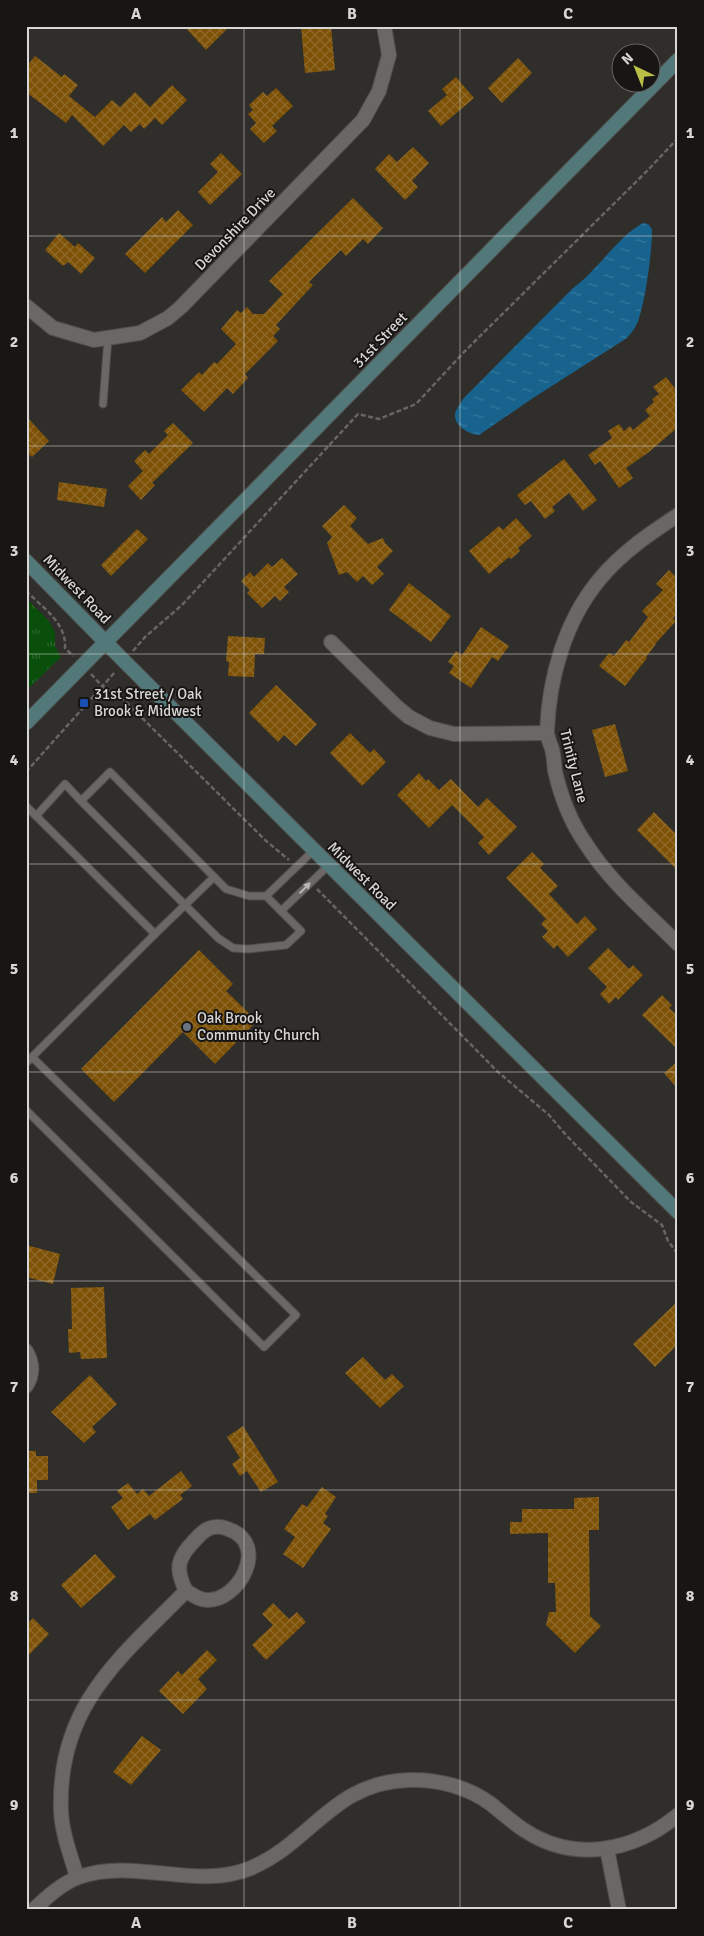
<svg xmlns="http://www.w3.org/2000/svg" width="704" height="1936" font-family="Signika,sans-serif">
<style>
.grass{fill:url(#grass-tufts)}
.water{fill:url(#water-ripples)}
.building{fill:url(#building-cross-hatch)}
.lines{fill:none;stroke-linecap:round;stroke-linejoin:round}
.service-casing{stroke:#4e4c4a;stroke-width:9}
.minor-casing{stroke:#4e4c4a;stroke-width:16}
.secondary-casing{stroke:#4e4c4a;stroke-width:16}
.path{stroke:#676562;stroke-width:2.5;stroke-dasharray:5 2.5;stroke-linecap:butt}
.service{stroke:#6a6764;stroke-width:7}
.minor{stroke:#6a6764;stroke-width:14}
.secondary{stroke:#52787a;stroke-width:14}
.oneway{fill:#b8b5b4}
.grid{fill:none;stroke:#d9d7d6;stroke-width:1;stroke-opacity:0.55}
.transit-dot{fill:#1a4fb4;stroke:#171615;stroke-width:2}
.worship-dot{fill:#6b7280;stroke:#171615;stroke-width:2}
.labels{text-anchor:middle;stroke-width:4;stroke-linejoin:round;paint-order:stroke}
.street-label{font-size:15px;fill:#d9d7d6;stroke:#171615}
.poi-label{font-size:15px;fill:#d9d7d6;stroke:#171615;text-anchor:start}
.neatline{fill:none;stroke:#d9d7d6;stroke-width:2}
.grid-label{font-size:16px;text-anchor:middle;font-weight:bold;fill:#d9d7d6}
</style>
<defs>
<pattern id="grass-tufts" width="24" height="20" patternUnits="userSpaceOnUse" patternTransform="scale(1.25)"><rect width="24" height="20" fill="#094e0a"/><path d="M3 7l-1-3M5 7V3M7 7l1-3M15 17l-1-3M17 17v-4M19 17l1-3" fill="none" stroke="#2c672d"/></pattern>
<pattern id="water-ripples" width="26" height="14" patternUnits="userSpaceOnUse" patternTransform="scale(1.25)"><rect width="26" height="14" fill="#17638e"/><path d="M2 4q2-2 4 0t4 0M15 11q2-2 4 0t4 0" fill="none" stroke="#38799d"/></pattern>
<pattern id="building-cross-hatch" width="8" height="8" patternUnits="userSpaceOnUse" patternTransform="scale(1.25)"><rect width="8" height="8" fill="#7d5206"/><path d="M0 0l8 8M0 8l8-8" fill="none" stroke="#8f6a2a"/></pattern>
</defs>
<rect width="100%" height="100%" fill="#302e2b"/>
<path class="grass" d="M26 598 48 620 55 632V646L61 657 26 691Z"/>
<path class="water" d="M643 223 648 224 652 229C652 252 646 297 639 318 637 326 632 332 627 338L533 398 479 435C469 434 454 426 455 414 456 409 460 404 463 399L572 289C579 283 586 278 592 271 608 255 623 234 643 223Z"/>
<g class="building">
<path d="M184 26H230L206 50Z"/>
<path d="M301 26H331L335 70 305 73Z"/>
<path d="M35 56 62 77 64 74 78 85 69 96 95 117 112 100 120 107 135 92 150 107 172 85 187 100 162 125 155 118 144 129 140 124 131 132 124 125 103 146 72 115 66 123 26 92V67Z"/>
<path d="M518 58 532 73 502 103 488 88Z"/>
<path d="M456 77 474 98 441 126 428 111 447 95 442 89Z"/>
<path d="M276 88 293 106 272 126 277 131 264 143 250 129 256 123 248 114 253 110 249 105 263 92 267 96Z"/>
<path d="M413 147 429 163 412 181 418 187 405 200 375 169 389 154 397 162Z"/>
<path d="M221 153 242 174 210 205 198 192 218 172 210 164Z"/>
<path d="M353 198 383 228 368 244 363 239 346 256 341 250 309 282 313 285 276 325 280 329 273 336 278 341 245 374 248 378 233 394 227 388 204 412 181 390 199 372 202 375 214 362 217 364 236 344 221 329 237 310 241 313 247 307 253 314H264L283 294 269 281Z"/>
<path d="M178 210 193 225 145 273 125 254 162 217 166 222Z"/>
<path d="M59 233 75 247 78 243 95 258 81 274 68 262 63 266 45 250Z"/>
<path d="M666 377 678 392V427L649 452 626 468 633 478 619 488 600 461 595 465 588 455 612 438 608 431 619 424 624 431 630 426 633 430 650 416 645 410 654 402 652 399 659 394 653 387Z"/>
<path d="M26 416 49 441 32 457 26 452Z"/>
<path d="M173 423 193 443 152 483 155 485 141 500 128 486 143 471 134 461 145 450 149 454 168 435 164 431Z"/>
<path d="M564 459 597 500 583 511 569 493 552 507 555 511 545 519 531 501 525 505 517 495Z"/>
<path d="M59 482 107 489 104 507 57 500Z"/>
<path d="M344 505 357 518 350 526 368 544 383 538 385 543 393 551 377 567 384 574 372 585 363 576 357 582 347 572 339 575 327 543 332 537 322 526Z"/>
<path d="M516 518 532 536 518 548 520 551 511 559 509 557 489 574 469 551 499 526 503 530Z"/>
<path d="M137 529 148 539 111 576 101 565Z"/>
<path d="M282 558 298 574 284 587 289 592 280 601 275 596 262 608 247 593 250 590 241 581 250 572 254 577 268 563 272 567Z"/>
<path d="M669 570 678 579V613L673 618 676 621 655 644H656L646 657 647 658 625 686 599 666 609 653 614 656 626 640 629 642 648 617 642 611 663 590 656 584Z"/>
<path d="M409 583 451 616 431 642 389 610Z"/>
<path d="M481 627 509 646 498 661 492 657 471 688 449 673 454 666 448 662 456 651 462 655Z"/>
<path d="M228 636 265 638 264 654H255L254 677 228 676 229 662 226 661Z"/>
<path d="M276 685 317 724 296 746 284 735 278 742 249 713Z"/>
<path d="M615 724 628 771 605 777 592 730Z"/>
<path d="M350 733 370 753 374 749 386 762 362 786 330 753Z"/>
<path d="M419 773 426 781 428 779 439 790 451 779 478 807 487 798 517 827 489 855 478 843 484 837 452 805 429 828 397 795Z"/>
<path d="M654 812 678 836V871L637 830Z"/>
<path d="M532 852 544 864 540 868 558 886 549 894 577 924 585 916 597 929 568 957 557 945 554 949 542 937 548 931 541 924 546 919 506 878Z"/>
<path d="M608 948 629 969 633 965 643 975 618 1000 616 997 609 1004 600 994 607 987 588 968Z"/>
<path d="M199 950 233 984 226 991 257 1021 215 1064 183 1032 114 1102 81 1069Z"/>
<path d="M662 995 672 1005 669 1008 678 1016V1050L642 1015Z"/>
<path d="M678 1061V1089L664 1073Z"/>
<path d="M26 1245 60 1254 53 1284 26 1277Z"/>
<path d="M104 1287 107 1358 81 1359 80 1352 69 1353 68 1329H72L71 1288Z"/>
<path d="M678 1301V1344L655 1367 633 1344Z"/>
<path d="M363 1357 385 1380 392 1374 404 1386 380 1408 345 1373Z"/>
<path d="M90 1375 117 1404 92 1427 96 1432 84 1443 51 1412Z"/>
<path d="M243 1426 278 1482 261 1492 247 1471 240 1476 232 1464 240 1458 227 1437Z"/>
<path d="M26 1451H36V1456H48V1480H37V1493H26Z"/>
<path d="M181 1471 192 1486 180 1495 183 1499 155 1520 150 1514 128 1530 111 1507 123 1498 117 1491 128 1483 137 1494 143 1489 149 1496Z"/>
<path d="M322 1487 336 1497 325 1514 328 1516 323 1523 331 1529 303 1568 283 1554 295 1537 284 1529 302 1504 307 1507Z"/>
<path d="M599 1497V1530H589L590 1616 601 1626 575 1653 546 1625 549 1612H556L555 1583H548V1533L510 1534V1522H522V1509H574V1498Z"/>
<path d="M95 1554 116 1577 81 1608 61 1585Z"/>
<path d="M273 1603 289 1619 297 1612 306 1622 266 1660 252 1645 273 1625 262 1614Z"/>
<path d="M33 1618 49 1634 26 1658V1625Z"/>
<path d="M207 1650 217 1660 198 1679 207 1689 183 1714 159 1691 178 1671 182 1675Z"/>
<path d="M142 1736 161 1750 131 1785 113 1772Z"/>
</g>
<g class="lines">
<defs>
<g id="service">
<path d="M103 404 108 338"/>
<path d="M26 806 155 934"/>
<path d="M36 816 65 784 81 801 218 938 233 948 248 949 286 945 301 931 266 896H249L226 889 110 772 81 801"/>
<path d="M266 896 314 850"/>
<path d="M281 911 329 865"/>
<path d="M26 1063 155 934 214 877"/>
<path d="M26 1110 264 1347 296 1315 32 1057"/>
</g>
<g id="minor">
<path d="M26 306 53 328 94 340 140 333 168 318 181 307 363 120 379 91 389 55 384 26"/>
<path d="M678 515C649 534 621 553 599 580 565 621 549 678 547 731 547 737 550 743 552 749 554 756 554 764 555 771 561 797 571 823 586 844 610 882 646 912 678 944"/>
<path d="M331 642 397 707 409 717 430 728 454 734 547 733"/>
<path d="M26 1351C33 1363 33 1375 26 1386"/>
<path d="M607 1849 619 1910"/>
<path d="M77 1877C71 1856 62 1834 61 1811 57 1706 120 1658 186 1591 175 1569 177 1558 195 1540 198 1537 202 1532 206 1530 212 1526 221 1526 228 1529 271 1544 238 1602 207 1600 199 1600 193 1595 186 1591"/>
<path d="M33 1910C46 1898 62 1883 79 1877 135 1857 196 1891 251 1868 312 1842 333 1782 409 1780 438 1779 468 1787 491 1804 502 1813 512 1822 524 1830 574 1863 633 1852 678 1815"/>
</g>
<g id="secondary">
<path d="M26 561 124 661 678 1212"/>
<path d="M26 723 678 60"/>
</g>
</defs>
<use href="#service" class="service-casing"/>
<use href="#minor" class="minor-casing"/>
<use href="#secondary" class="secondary-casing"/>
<g class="path">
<path d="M26 591C42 607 67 623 65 648L73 656"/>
<path d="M133 651 145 637 182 605 358 414 379 419 416 404 465 351 648 170 678 138"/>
<path d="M91 674 103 687 125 701 265 840 289 860"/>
<path d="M26 772 115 672"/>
<path d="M317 889 498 1072 549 1115 566 1135 631 1202 662 1225 668 1241 678 1254"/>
</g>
<use href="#service" class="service"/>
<use href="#minor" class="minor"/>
<use href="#secondary" class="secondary"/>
</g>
<defs><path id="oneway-solid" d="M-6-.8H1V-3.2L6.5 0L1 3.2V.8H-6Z" transform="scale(1.25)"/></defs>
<use class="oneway" href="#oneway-solid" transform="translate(305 888) rotate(-45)"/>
<path class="grid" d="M244 26V1910M460 26V1910M26 236H678M26 446H678M26 654H678M26 864H678M26 1072H678M26 1281H678M26 1490H678M26 1700H678"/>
<rect class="transit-dot" x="79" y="698" width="10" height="10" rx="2.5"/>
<circle class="worship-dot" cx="187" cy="1027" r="5"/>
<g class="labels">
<g class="street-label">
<text transform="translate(235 229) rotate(-46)" y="5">Devonshire Drive</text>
<text transform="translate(380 340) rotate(-46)" y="5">31st Street</text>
<text transform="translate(77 589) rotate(46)" y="5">Midwest Road</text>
<text transform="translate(574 766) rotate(76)" y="5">Trinity Lane</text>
<text transform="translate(362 876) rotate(45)" y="5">Midwest Road</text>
</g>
<g class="poi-label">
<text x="94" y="699">31st Street / Oak<tspan x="94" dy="17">Brook &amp; Midwest</tspan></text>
<text x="197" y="1023">Oak Brook<tspan x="197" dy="17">Community Church</tspan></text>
</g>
</g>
<rect width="704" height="1936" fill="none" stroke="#171615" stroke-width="55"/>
<g transform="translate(636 68) rotate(317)"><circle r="24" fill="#171615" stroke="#656362"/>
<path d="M0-4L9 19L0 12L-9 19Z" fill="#bac045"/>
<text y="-8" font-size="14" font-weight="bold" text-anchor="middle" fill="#d9d7d6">N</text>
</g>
<rect x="28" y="28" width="648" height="1880" class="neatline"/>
<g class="grid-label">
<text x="136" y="19">A</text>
<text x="352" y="19">B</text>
<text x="568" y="19">C</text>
<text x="14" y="138">1</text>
<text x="690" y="138">1</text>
<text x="14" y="347">2</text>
<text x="690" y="347">2</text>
<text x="14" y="556">3</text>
<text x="690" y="556">3</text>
<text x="14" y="765">4</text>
<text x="690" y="765">4</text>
<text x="14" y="974">5</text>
<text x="690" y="974">5</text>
<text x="14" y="1183">6</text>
<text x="690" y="1183">6</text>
<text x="14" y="1392">7</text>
<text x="690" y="1392">7</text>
<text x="14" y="1601">8</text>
<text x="690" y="1601">8</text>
<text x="14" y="1810">9</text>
<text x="690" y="1810">9</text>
<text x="136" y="1928">A</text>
<text x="352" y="1928">B</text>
<text x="568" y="1928">C</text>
</g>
</svg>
